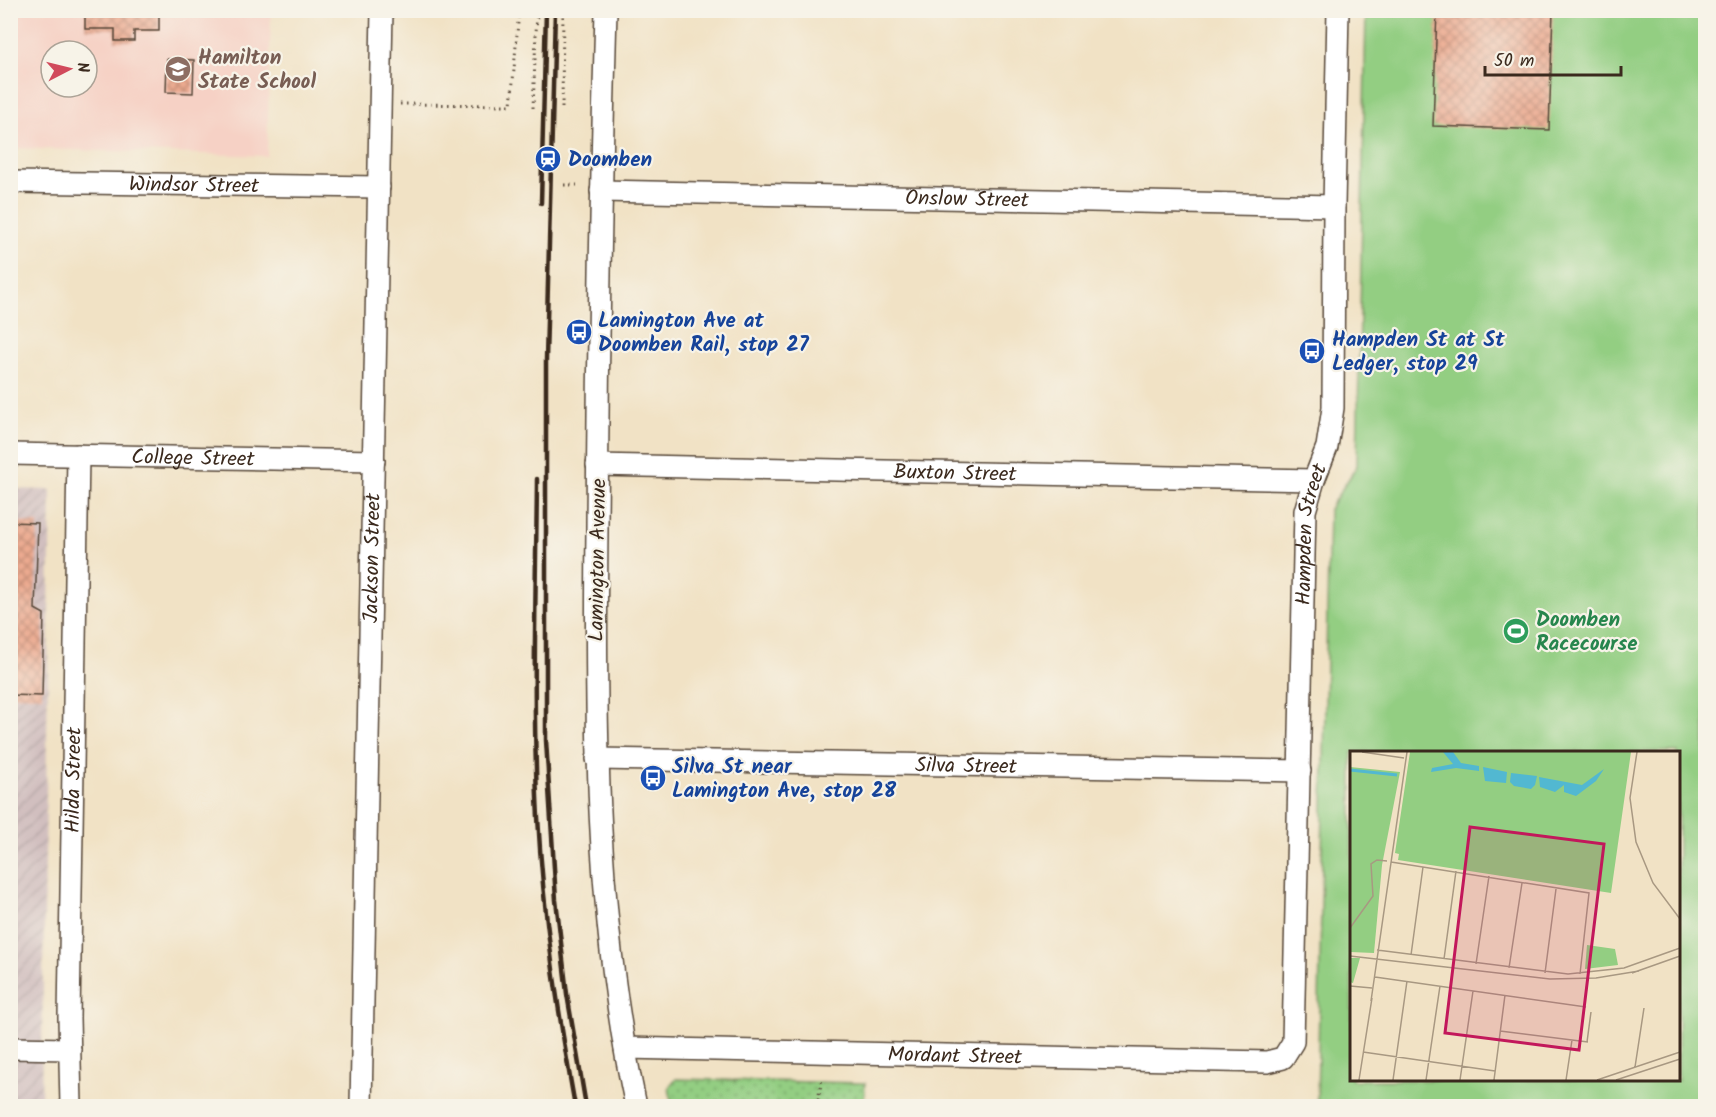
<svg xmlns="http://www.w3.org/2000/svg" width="1716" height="1117" font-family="Kalam,sans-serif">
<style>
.built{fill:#f6d1c5;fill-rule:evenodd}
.industrial{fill:url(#industrial-furrows)}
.grass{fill:#93ce82;stroke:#677c50;stroke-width:1.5;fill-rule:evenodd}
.park{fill:url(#park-dots);stroke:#677c50;stroke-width:1.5}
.building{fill:url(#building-cross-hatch)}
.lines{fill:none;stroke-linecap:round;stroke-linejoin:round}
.minor-casing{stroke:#564637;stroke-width:24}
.path{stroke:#564637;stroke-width:3;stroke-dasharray:1.5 4.5;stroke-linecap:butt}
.minor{stroke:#fff;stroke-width:21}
.rail{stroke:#3b2a1e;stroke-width:4.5}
.labels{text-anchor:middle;stroke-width:4.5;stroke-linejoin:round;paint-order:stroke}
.education-label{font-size:21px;font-weight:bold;fill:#785e54;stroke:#f7f3e8;text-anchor:start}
.transit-label{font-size:21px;font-weight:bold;fill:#164399;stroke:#f7f3e8;text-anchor:start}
.street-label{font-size:21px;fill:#3b2a1e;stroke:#f7f3e8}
.leisure-label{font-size:21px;font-weight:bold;fill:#27864d;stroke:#f7f3e8;text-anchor:start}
.inset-river{fill:none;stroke:#52b8d1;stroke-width:3}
.inset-road{fill:none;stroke:#a89882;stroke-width:1.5}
.view{fill:#c2185b;fill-opacity:0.15;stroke:#c2185b;stroke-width:3}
.inset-edge{fill:none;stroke:#3b2a1e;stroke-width:3}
</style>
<defs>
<pattern id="industrial-furrows" width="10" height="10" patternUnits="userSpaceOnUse" patternTransform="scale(1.5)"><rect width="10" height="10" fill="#d1bfbf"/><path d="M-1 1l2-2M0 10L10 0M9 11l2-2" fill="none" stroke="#b4a4a4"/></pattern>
<pattern id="park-dots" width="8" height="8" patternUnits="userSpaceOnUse" patternTransform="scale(1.5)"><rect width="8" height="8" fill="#93ce82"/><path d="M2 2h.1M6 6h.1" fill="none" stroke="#79a76a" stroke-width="1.8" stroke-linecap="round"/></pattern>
<pattern id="building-cross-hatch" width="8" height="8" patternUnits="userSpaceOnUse" patternTransform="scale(1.5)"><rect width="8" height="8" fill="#ecaa90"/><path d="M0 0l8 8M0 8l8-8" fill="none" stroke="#c08b75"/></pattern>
</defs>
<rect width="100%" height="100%" fill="#f7f3e8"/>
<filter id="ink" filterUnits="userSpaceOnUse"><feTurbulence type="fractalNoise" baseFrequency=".0167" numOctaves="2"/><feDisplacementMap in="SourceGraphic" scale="12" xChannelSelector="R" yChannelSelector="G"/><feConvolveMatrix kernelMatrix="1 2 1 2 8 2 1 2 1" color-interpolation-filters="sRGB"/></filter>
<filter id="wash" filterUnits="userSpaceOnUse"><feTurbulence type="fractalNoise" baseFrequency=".008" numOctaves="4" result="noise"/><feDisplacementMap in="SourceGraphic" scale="24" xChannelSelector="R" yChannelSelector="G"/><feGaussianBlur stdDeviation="1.35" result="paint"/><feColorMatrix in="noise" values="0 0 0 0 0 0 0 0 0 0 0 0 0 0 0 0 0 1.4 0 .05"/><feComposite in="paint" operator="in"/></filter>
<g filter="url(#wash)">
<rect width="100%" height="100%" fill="#f1e2c5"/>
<path class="built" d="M11 11H271L267 156 11 148ZM51 51H87V87H51Z"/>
<path class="industrial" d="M11 489 51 490 41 1106H11Z"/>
<path class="grass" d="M1366 11H1705V1106H1317L1329 509 1357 466ZM1352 752H1678V1080H1352Z"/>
<path class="park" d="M676 1079 865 1083 864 1106H672L669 1087Z"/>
<g id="blocks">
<g class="building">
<path d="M85 10H159V31H134V41H115V29H85Z"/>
<path d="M1437 10H1553L1549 130 1433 126Z"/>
<path d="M167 59 194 60 193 93 166 92Z"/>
<path d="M10 522 38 523 35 609 44 614 42 696 10 695Z"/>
</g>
</g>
</g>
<g filter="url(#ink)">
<use href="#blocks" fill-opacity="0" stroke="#564637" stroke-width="1.5"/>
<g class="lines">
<defs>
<g id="minor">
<path d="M606 10C601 183 598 356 597 529 595 721 595 918 636 1106"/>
<path id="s1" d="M10 182 379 187"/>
<path id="s2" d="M601 191 1334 206"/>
<path id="s3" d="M10 454 374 461"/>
<path id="s4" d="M597 465 1314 480"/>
<path id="s5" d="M597 759 1300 771"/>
<path d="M10 1048 70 1049"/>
<path id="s6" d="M625 1048 1267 1062 1283 1058 1293 1042 1305 511 1314 480 1327 447 1333 408 1334 206 1338 10"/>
<path id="s7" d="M71 1106 69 1018 78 455"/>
<path id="s8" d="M361 1106 382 10"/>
</g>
</defs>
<use href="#minor" class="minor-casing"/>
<g class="path">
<path d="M400 104 511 105 519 10"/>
<path d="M533 108 537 10"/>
<path d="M562 108 563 10"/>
<path d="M564 185H577"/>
<path d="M817 1106 822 1078"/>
</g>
<use href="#minor" class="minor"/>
<g class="rail">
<path d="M555 10 546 360V740L556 900 567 994 586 1106"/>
<path d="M541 203 546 10"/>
<path d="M537 479C536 592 532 705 538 817 543 914 558 1011 575 1106"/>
</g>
</g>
</g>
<defs>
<symbol id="school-disc" viewBox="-11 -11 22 22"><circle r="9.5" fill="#8d6e63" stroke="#f7f3e8"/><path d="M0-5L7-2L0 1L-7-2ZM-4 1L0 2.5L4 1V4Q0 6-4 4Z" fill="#fff"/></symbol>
<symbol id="station-disc" viewBox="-11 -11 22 22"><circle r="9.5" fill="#1a4fb4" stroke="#f7f3e8"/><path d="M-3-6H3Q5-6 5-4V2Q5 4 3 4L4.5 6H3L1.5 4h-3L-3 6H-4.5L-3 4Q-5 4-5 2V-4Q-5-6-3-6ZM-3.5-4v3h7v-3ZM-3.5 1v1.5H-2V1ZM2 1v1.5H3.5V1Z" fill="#fff"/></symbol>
<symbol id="bus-disc" viewBox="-11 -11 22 22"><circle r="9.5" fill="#1a4fb4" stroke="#f7f3e8"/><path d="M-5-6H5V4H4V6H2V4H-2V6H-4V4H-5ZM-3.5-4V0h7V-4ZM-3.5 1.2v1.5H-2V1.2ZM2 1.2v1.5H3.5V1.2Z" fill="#fff"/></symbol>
<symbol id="stadium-disc" viewBox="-11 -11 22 22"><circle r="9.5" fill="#2e9e5b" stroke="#f7f3e8"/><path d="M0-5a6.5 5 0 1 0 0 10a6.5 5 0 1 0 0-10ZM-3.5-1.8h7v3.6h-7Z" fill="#fff"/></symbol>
</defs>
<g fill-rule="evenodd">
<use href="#school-disc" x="163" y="54" width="30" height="30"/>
<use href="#station-disc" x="533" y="144" width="30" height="30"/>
<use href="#bus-disc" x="564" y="317" width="30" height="30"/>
<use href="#bus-disc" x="1297" y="336" width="30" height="30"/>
<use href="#stadium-disc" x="1501" y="616" width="30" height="30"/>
<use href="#bus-disc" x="638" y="763" width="30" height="30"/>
</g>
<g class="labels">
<g class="education-label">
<text x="198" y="64">Hamilton<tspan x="198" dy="24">State School</tspan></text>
</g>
<g class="transit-label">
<text x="568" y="166">Doomben</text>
<text x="598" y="327">Lamington Ave at<tspan x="598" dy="24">Doomben Rail, stop 27</tspan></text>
<text x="1332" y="346">Hampden St at St<tspan x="1332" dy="24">Ledger, stop 29</tspan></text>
<text x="672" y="773">Silva St near<tspan x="672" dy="24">Lamington Ave, stop 28</tspan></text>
</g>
<g class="street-label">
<text dy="7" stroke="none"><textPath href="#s1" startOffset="184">Windsor Street</textPath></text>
<text dy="7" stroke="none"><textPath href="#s2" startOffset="366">Onslow Street</textPath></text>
<text dy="7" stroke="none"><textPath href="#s3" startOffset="183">College Street</textPath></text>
<text dy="7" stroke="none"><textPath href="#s4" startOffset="358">Buxton Street</textPath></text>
<text dy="7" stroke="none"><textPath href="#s6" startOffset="1186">Hampden Street</textPath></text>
<text dy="7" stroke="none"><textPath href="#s8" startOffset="548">Jackson Street</textPath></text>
<text transform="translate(597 560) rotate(-89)" y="7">Lamington Avenue</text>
<text dy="7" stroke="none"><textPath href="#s5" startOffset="369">Silva Street</textPath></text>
<text dy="7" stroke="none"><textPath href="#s7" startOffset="326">Hilda Street</textPath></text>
<text dy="7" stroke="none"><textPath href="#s6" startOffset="330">Mordant Street</textPath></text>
</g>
<g class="leisure-label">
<text x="1536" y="626">Doomben<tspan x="1536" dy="24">Racecourse</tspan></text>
</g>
</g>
<g transform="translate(1350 751)">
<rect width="330" height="330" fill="#f1e2c5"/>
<path d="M60 1H281L261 142 48 109 49 103 45 102ZM0 16 50 21 32 114 24 202 0 201ZM0 207H10L3 232 0 231Z" fill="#93ce82"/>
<path d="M237 194 265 198 268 214 235 218Z" fill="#93ce82"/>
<path d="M93 1H103L111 12 129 15V20L106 17 81 21 82 17 103 13ZM133 16 157 21 156 32 135 30ZM254 18 246 30 226 45 214 41V34L205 41 190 36 189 26 232 34ZM161 22 187 25 185 34 181 38 164 35 160 31Z" fill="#52b8d1"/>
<path class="inset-river" d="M0 19 47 24"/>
<path class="inset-road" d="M12 1 54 7M287 1 280 47 286 91 303 132 330 168M41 111 239 142 230 223M0 177 23 145 21 113 27 109 37 110M27 199 218 223 274 217 330 197M61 204 73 116M0 205 200 228 246 227 289 220M94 208 106 120M126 213 139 125M159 217 172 132M195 222 206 138M282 222 330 205M25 226 236 256M0 235 22 237M21 250 57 1M150 280 238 291M237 291 241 261M13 301 145 320M285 316 294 257M9 329 22 247M43 329 57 230M76 329 90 235M110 329 123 240M144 329 155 244M216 329 222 289M247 329 330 301M266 329 330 308"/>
<path class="view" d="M120 76 254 93 229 299 95 282Z"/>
<rect width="330" height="330" class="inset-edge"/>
</g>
<rect width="1716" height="1117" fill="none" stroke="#f7f3e8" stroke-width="36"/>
<g transform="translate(69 69) rotate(83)"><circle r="28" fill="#f7f3e8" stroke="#aca397" stroke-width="1.5"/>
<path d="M0-4.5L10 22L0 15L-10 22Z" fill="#d1495b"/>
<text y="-9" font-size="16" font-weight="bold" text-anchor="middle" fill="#3b2a1e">N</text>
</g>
<path d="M1485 66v9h136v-9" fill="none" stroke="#3b2a1e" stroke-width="3"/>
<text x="1494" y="66" font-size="18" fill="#3b2a1e" stroke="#f7f3e8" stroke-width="4.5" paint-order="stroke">50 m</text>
</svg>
